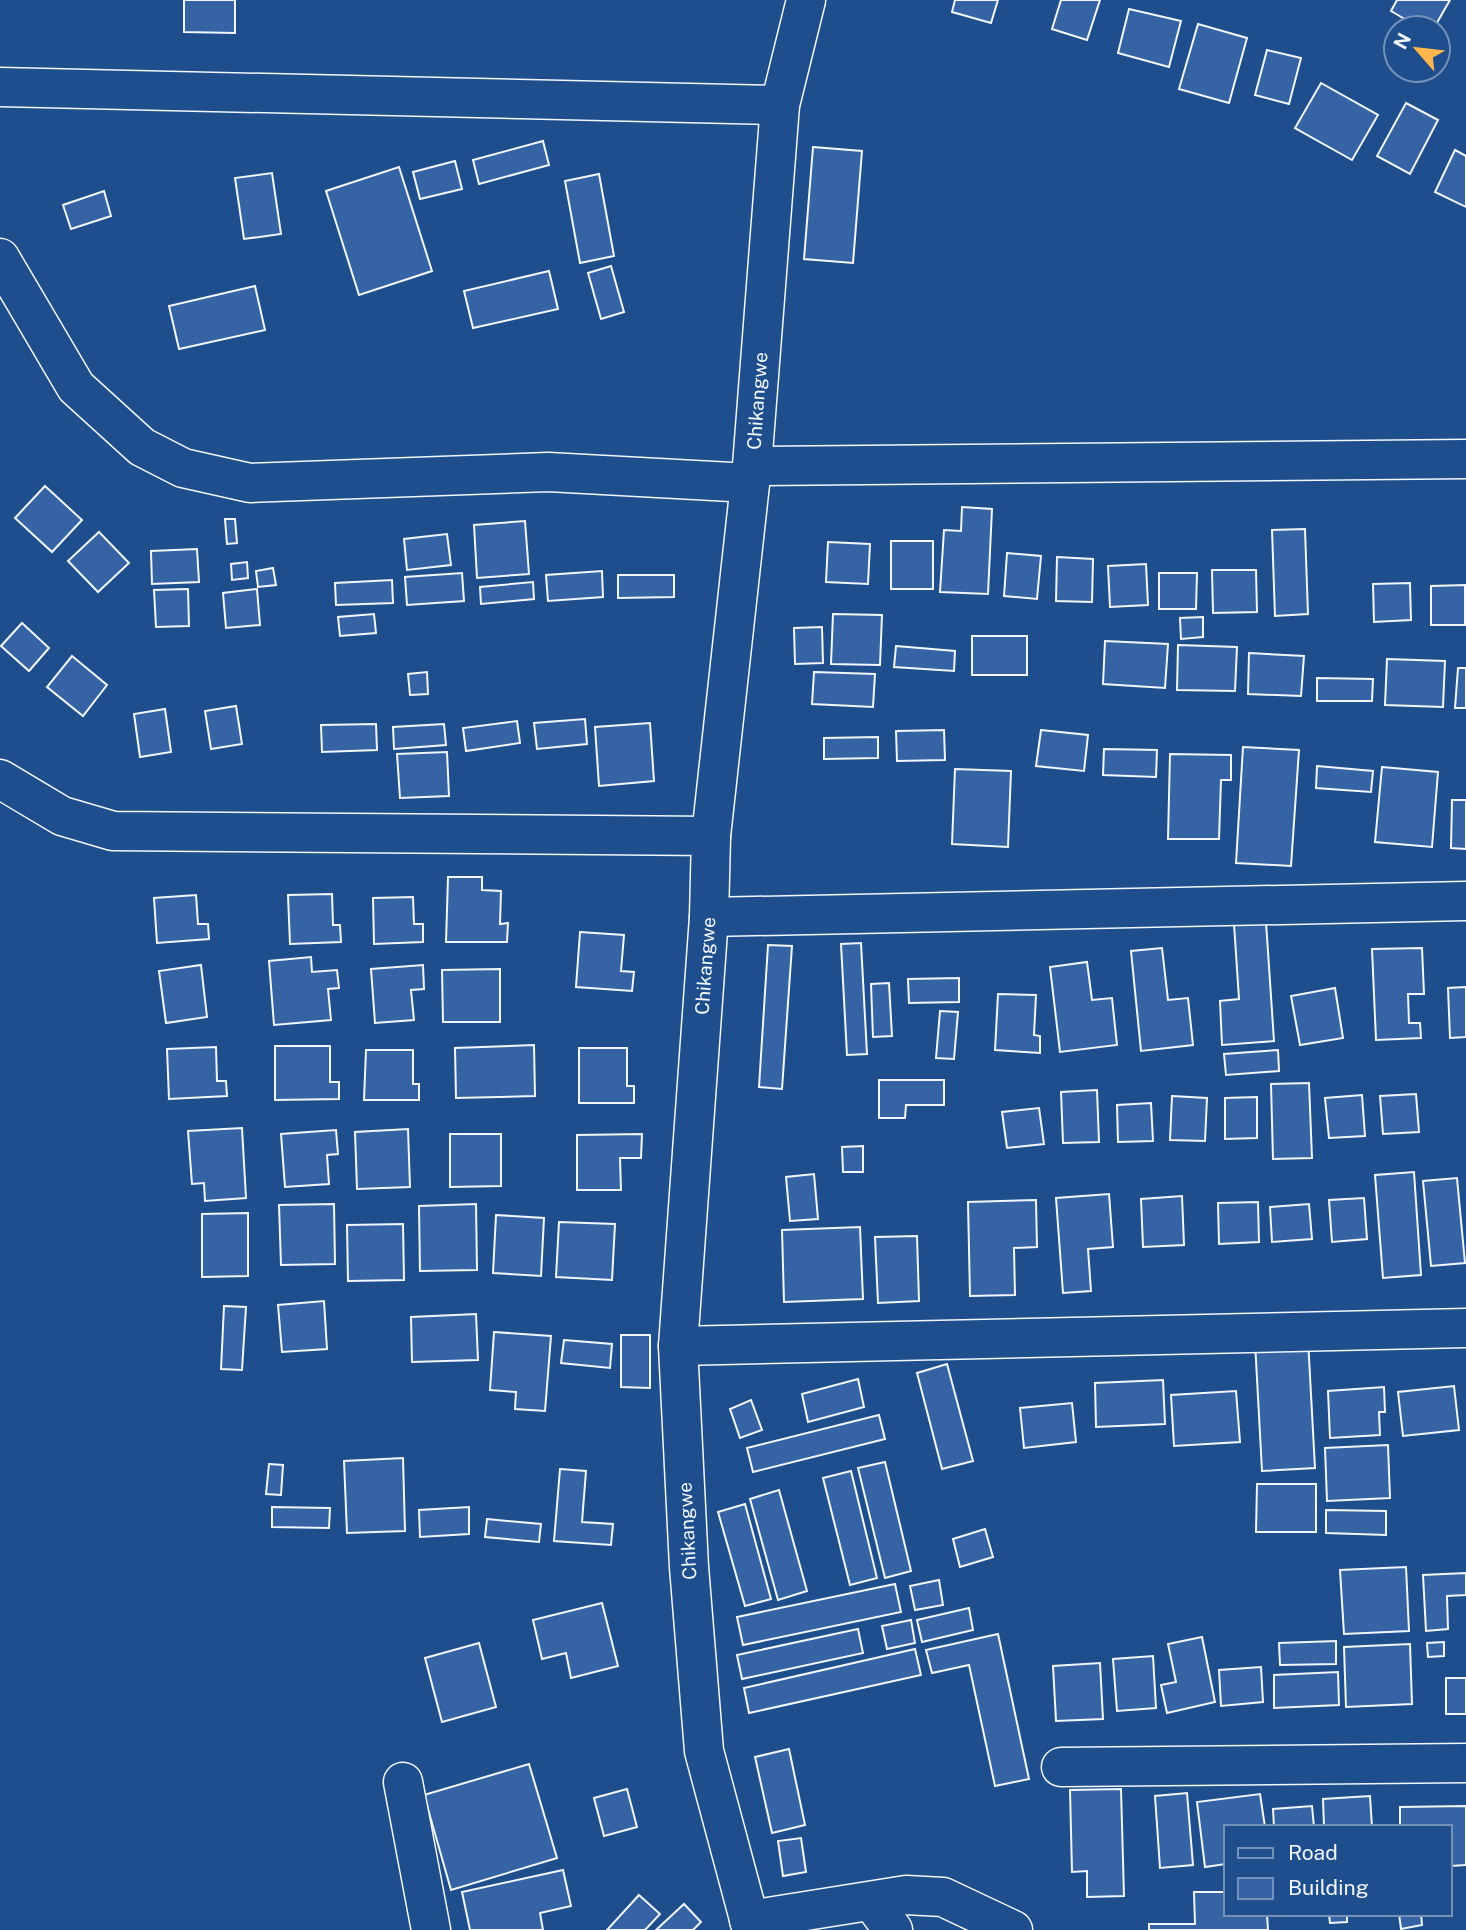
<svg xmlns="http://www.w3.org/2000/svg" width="1466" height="1930" font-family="'Public Sans',sans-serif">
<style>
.building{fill:#3563a3;stroke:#f2f6ff;stroke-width:2}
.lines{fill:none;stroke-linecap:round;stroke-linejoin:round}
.minor-casing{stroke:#f2f6ff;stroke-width:41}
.minor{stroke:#1f4e8c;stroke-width:38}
.labels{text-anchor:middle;stroke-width:5;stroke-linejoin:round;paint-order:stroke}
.street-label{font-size:19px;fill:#f2f6ff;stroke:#1f4e8c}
</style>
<rect width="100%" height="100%" fill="#1f4e8c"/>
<g class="building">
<path d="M184 0H235V33L184 32Z"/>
<path d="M955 0H998L991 23 952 12Z"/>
<path d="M1061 0H1100L1087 40 1052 29Z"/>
<path d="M1397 0H1450L1434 28H1420L1391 11Z"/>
<path d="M1129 9 1181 21 1169 67 1118 53Z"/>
<path d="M1198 24 1247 38 1229 103 1179 89Z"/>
<path d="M1267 50 1301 58 1289 104 1255 95Z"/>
<path d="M1321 83 1378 115 1352 160 1295 128Z"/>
<path d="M1406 103 1438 120 1410 174 1377 156Z"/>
<path d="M543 141 549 165 479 184 473 160Z"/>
<path d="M813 147 862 151 853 263 804 259Z"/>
<path d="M1455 150 1466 156V207L1435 192Z"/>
<path d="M455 161 462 189 420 199 413 172Z"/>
<path d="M399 167 432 271 359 295 326 191Z"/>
<path d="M272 173 281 234 244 239 235 178Z"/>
<path d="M599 174 614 256 580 263 565 181Z"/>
<path d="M104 191 111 216 71 229 63 205Z"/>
<path d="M611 266 624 312 601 319 588 273Z"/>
<path d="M549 271 558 309 473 328 464 291Z"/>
<path d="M255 286 265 330 179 349 169 306Z"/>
<path d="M45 486 82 520 52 552 15 518Z"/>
<path d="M962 507 992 509 988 594 940 592 944 530 961 531Z"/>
<path d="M225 519H235L237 543 227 544Z"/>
<path d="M525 521 529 574 477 578 474 525Z"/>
<path d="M1305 529 1308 614 1275 616 1272 530Z"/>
<path d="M99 532 129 563 98 592 68 561Z"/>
<path d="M447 534 451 565 407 570 404 539Z"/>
<rect x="891" y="541" width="42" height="48"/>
<path d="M828 542 870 544 868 584 826 582Z"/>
<path d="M197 549 199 582 152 584 151 551Z"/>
<path d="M1007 553 1041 556 1037 599 1004 596Z"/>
<path d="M1057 557 1093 559 1092 602 1056 601Z"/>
<path d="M247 562 248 578 232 580 231 564Z"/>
<path d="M1146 564 1148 605 1110 607 1108 566Z"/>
<path d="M273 568 276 585 258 587 256 571Z"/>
<path d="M1212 570H1256L1257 612 1213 613Z"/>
<path d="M602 571 603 597 548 601 546 575Z"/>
<path d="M462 573 464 601 407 605 405 577Z"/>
<path d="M1159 573H1197L1196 609H1159Z"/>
<path d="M618 575H674V597L618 598Z"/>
<path d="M392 580 393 603 336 605 335 583Z"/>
<path d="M533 582 534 599 481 604 480 587Z"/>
<path d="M1410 583 1411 620 1374 622 1373 584Z"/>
<path d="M1465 585V625H1431V586Z"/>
<path d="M188 589 189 626 156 627 154 590Z"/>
<path d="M257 589 260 625 226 628 223 593Z"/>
<path d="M374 614 376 633 340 636 338 617Z"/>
<path d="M833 614 882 615 880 665 831 664Z"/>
<path d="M1203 617V637L1181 639 1180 618Z"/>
<path d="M22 623 49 648 29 671 1 646Z"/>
<path d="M822 627 823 663 795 664 794 628Z"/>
<rect x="972" y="636" width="55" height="39"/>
<path d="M1105 641 1168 644 1165 688 1103 684Z"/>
<path d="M1178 645 1237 647 1235 691 1177 690Z"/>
<path d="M896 646 955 651 954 671 894 667Z"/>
<path d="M1249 653 1304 656 1301 696 1248 694Z"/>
<path d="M72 656 107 685 83 716 47 687Z"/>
<path d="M1387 659 1445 661 1443 707 1385 705Z"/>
<path d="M1458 668H1466V708H1455Z"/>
<path d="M427 672 428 694 410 695 408 674Z"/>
<path d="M814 672 875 674 873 707 812 704Z"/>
<path d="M1317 678 1373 679 1372 701H1317Z"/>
<path d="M236 706 242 744 211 749 205 711Z"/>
<path d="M165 709 171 752 140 757 134 714Z"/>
<path d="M585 719 587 744 537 749 534 723Z"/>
<path d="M517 721 520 743 466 751 463 728Z"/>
<path d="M650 723 654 781 599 786 595 727Z"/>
<path d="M376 724 377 750 322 752 321 725Z"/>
<path d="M444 724 446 745 394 749 393 727Z"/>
<path d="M944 730 945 760 897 761 896 731Z"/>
<path d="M1041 730 1088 735 1084 771 1036 766Z"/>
<path d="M878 737V758L824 759V738Z"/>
<path d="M1243 747 1299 750 1291 866 1236 863Z"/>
<path d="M1104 749 1157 750 1156 777 1103 775Z"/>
<path d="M447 752 449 796 400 798 397 754Z"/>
<path d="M1170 754 1231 755V780H1221L1219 839H1168Z"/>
<path d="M1317 766 1373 771 1371 792 1316 788Z"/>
<path d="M1382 767 1438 772 1432 847 1375 842Z"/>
<path d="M955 769 1011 771 1008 847 952 844Z"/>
<path d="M1452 800H1466V849L1451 848Z"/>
<path d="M448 877H482V890L501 891 500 924 508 923 507 942H446Z"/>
<path d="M332 894 333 925H340L341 942 290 944 288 895Z"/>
<path d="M196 895 198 924H208L209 939 157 943 154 898Z"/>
<path d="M413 897 414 924H423V942L374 944 373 898Z"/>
<path d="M1266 922 1274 1041 1222 1045 1220 1001 1239 999 1234 924Z"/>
<path d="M580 932 624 935 621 971 634 972 632 991 576 987Z"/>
<path d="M861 943 867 1054 847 1055 841 944Z"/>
<path d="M768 945 792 946 782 1089 759 1087Z"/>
<path d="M1162 948 1168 1000 1188 998 1193 1045 1141 1051 1131 951Z"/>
<path d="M1422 948 1424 994H1408L1409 1023H1420L1421 1038 1376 1040 1372 949Z"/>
<path d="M311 957 312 972 337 970 339 988 328 989 331 1020 274 1025 269 961Z"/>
<path d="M1087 962 1092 1000 1112 998 1117 1045 1060 1052 1050 967Z"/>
<path d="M201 965 207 1017 166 1023 159 971Z"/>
<path d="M423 965 424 989 411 990 414 1020 375 1023 371 969Z"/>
<path d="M500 969V1022H443L442 970Z"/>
<path d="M959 978V1002L909 1003 908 979Z"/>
<path d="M889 983 892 1036 873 1037 871 984Z"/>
<path d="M1466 987V1037L1450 1038 1448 988Z"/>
<path d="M1335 988 1343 1038 1300 1045 1291 996Z"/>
<path d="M998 994 1036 995 1034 1035 1040 1036V1053L995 1050Z"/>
<path d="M940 1011 958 1012 954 1059 936 1058Z"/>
<path d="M534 1045 535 1096 456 1098 455 1048Z"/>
<path d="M275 1046H330V1082H339V1099L275 1100Z"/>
<path d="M216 1047 217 1081H226L227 1096 169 1099 167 1049Z"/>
<path d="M579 1048H627V1086H634V1103H579Z"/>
<path d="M366 1050H413V1084H419V1100H364Z"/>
<path d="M1278 1050 1279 1071 1226 1075 1224 1054Z"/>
<path d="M879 1080H944V1105H906L905 1118H879Z"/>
<path d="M1309 1083 1312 1158 1273 1159 1271 1084Z"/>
<path d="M1097 1090 1099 1142 1063 1143 1061 1092Z"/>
<path d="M1416 1094 1419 1132 1383 1134 1380 1096Z"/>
<path d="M1362 1095 1365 1136 1329 1138 1325 1098Z"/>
<path d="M1172 1096 1207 1098 1205 1141 1170 1140Z"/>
<path d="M1257 1097V1138L1225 1139V1098Z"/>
<path d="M1151 1103 1153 1141 1118 1142 1117 1105Z"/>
<path d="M1039 1108 1044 1144 1007 1148 1002 1112Z"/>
<path d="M242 1128 246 1198 205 1201 204 1183 192 1184 188 1131Z"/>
<path d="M408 1129 410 1187 357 1189 355 1132Z"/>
<path d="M336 1130 338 1154 327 1155 329 1184 285 1187 281 1134Z"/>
<path d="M450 1134H501V1186L450 1187Z"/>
<path d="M642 1134 641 1158H620L621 1190H577V1135Z"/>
<path d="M863 1146V1172H843L842 1147Z"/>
<path d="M1414 1172 1421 1275 1383 1278 1375 1175Z"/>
<path d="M814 1174 818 1219 790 1221 786 1177Z"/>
<path d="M1457 1178 1465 1263 1431 1266 1423 1181Z"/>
<path d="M1109 1194 1113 1247 1088 1249 1091 1291 1063 1293 1056 1198Z"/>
<path d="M1182 1196 1184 1245 1143 1247 1141 1199Z"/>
<path d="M1364 1198 1367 1239 1332 1242 1329 1200Z"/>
<path d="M1036 1200 1037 1247 1014 1248 1015 1295 970 1296 968 1202Z"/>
<path d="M1258 1202 1259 1242 1219 1244 1218 1203Z"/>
<path d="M334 1204 335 1264 281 1265 279 1205Z"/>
<path d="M476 1204 477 1270 420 1271 419 1206Z"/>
<path d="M1309 1204 1312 1239 1272 1242 1270 1207Z"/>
<path d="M248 1213V1276L202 1277V1214Z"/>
<path d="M496 1215 544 1218 541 1276 493 1273Z"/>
<path d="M559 1222 615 1224 612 1280 556 1277Z"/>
<path d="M403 1224 404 1280 348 1281 347 1225Z"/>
<path d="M860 1227 863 1299 784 1302 782 1230Z"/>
<path d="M917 1236 919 1301 878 1303 875 1237Z"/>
<path d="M324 1301 327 1349 282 1352 278 1305Z"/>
<path d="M224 1306 246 1307 242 1370 221 1369Z"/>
<path d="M476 1314 478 1360 412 1362 411 1317Z"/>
<path d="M494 1332 551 1336 545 1411 515 1409 516 1392 490 1390Z"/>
<path d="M621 1335H650V1388L621 1387Z"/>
<path d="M1308 1339 1315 1468 1262 1471 1255 1342Z"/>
<path d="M564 1340 612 1344 610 1368 561 1363Z"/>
<path d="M947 1364 973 1461 942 1469 917 1373Z"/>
<path d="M858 1379 864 1407 808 1422 802 1394Z"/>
<path d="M1163 1380 1165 1424 1096 1427 1095 1383Z"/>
<path d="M1454 1386 1459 1430 1403 1436 1398 1392Z"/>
<path d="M1384 1387 1385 1412H1379L1380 1435 1330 1438 1328 1391Z"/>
<path d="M1236 1391 1240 1442 1174 1446 1171 1395Z"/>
<path d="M751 1400 762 1430 740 1438 730 1409Z"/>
<path d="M1072 1403 1076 1442 1024 1448 1020 1408Z"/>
<path d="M879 1415 885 1439 753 1472 747 1448Z"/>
<path d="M1388 1445 1390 1498 1327 1501 1325 1448Z"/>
<path d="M403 1458 405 1531 347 1533 344 1461Z"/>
<path d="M885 1462 911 1571 885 1578 858 1468Z"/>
<path d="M269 1464 283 1465 281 1495 266 1494Z"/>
<path d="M560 1469 586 1471 582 1522 613 1524 611 1545 554 1541Z"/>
<path d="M851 1471 877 1578 850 1585 823 1478Z"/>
<path d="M1257 1484H1316V1532H1256Z"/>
<path d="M779 1490 807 1591 778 1600 750 1499Z"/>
<path d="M745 1504 771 1599 745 1606 718 1512Z"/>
<path d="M272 1507 330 1508 329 1528 272 1527Z"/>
<path d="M469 1507V1534L420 1537 419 1510Z"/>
<path d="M1326 1510 1386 1511V1535L1326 1533Z"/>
<path d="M487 1519 541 1524 539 1542 485 1537Z"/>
<path d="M985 1529 993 1557 960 1567 953 1539Z"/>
<path d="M1406 1567 1409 1631 1344 1634 1340 1570Z"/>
<path d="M1466 1573V1595L1447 1596 1448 1629 1426 1631 1423 1575Z"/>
<path d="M939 1580 943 1605 915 1610 910 1586Z"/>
<path d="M895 1584 901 1612 743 1645 737 1617Z"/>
<path d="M602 1603 618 1666 571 1678 566 1653 542 1659 533 1620Z"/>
<path d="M969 1608 973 1630 922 1642 917 1620Z"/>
<path d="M911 1620 915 1643 887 1649 882 1626Z"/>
<path d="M858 1629 863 1653 742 1679 737 1655Z"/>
<path d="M998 1634 1029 1779 995 1786 969 1665 932 1673 926 1650Z"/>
<path d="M1202 1637 1215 1702 1167 1713 1161 1685 1176 1682 1168 1644Z"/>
<path d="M1336 1641V1664L1280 1665 1279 1643Z"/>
<path d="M1444 1642V1656L1428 1657 1427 1643Z"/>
<path d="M479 1643 496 1707 442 1722 425 1658Z"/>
<path d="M1410 1644 1412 1704 1346 1707 1344 1647Z"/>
<path d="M915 1649 921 1675 749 1713 744 1688Z"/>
<path d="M1153 1656 1156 1708 1117 1711 1113 1659Z"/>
<path d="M1100 1663 1103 1719 1056 1721 1053 1666Z"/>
<path d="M1261 1667 1263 1702 1221 1706 1219 1670Z"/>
<path d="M1338 1672 1339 1705 1274 1708V1675Z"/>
<rect x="1446" y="1678" width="20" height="36"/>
<path d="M789 1749 805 1825 772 1833 755 1757Z"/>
<path d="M529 1764 557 1858 451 1890 424 1795Z"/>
<path d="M627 1789 637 1827 604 1836 594 1798Z"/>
<path d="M1121 1789 1124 1896 1087 1897V1871L1072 1872 1070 1790Z"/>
<path d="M1187 1793 1193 1865 1160 1868 1155 1796Z"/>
<path d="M1260 1794 1265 1827H1226V1864L1205 1867 1197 1802Z"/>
<path d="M1370 1796 1372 1827H1324L1323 1799Z"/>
<path d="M1312 1806 1314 1827H1274L1273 1809Z"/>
<path d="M1466 1806V1865L1450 1866V1827H1400V1807Z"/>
<path d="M801 1838 806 1872 783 1876 778 1841Z"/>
<path d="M563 1870 571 1906 540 1913 543 1930H470L462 1892Z"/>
<path d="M1194 1892H1226V1914H1267L1268 1930H1149V1924H1195Z"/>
<path d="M639 1895 660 1914 645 1930H607Z"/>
<path d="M684 1904 701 1922 693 1930H656Z"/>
<path d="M1329 1914H1347V1922L1330 1923Z"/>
<path d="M1399 1914H1421L1422 1925 1401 1929Z"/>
</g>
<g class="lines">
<defs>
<g id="minor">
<path d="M0 87 780 105"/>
<path d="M0 258 76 387 142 447 183 468 250 483 548 472 750 483"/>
<path d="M752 466 1466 459"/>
<path d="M0 779 62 816 113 831 711 836"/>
<path d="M709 917 1466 901"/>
<path d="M678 1346 1466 1328"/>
<path d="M1061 1767 1466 1763"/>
<path d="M403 1782 431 1930"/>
<path d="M872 1902 893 1930"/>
<path d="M749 1920 906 1895 943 1897 1013 1930"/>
<path d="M752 1930 704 1751 689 1567 678 1346 709 917 711 836 752 466 780 105 806 0"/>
</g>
</defs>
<use href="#minor" class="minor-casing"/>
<use href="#minor" class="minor"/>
</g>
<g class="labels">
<g class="street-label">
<text transform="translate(757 401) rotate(-86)" y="7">Chikangwe</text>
<text transform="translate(705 966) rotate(-86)" y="7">Chikangwe</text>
<text transform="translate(687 1531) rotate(-93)" y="7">Chikangwe</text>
</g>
</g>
<rect x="1224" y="1825" width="228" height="91" fill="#1f4e8c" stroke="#7391ba" stroke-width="2"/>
<rect x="1238" y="1848" width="35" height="10" fill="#1f4e8c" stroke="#7391ba" stroke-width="2"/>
<text x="1288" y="1860" font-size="21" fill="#f2f6ff">Road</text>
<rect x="1238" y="1878" width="35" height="21" fill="#3563a3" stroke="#7391ba" stroke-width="2"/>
<text x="1288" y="1895" font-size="21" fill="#f2f6ff">Building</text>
<g transform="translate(1417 49) rotate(298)"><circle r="33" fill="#1f4e8c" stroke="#7391ba" stroke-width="2"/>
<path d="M0-5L12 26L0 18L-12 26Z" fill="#ffb74d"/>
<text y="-10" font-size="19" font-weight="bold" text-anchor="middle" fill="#f2f6ff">N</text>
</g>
</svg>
